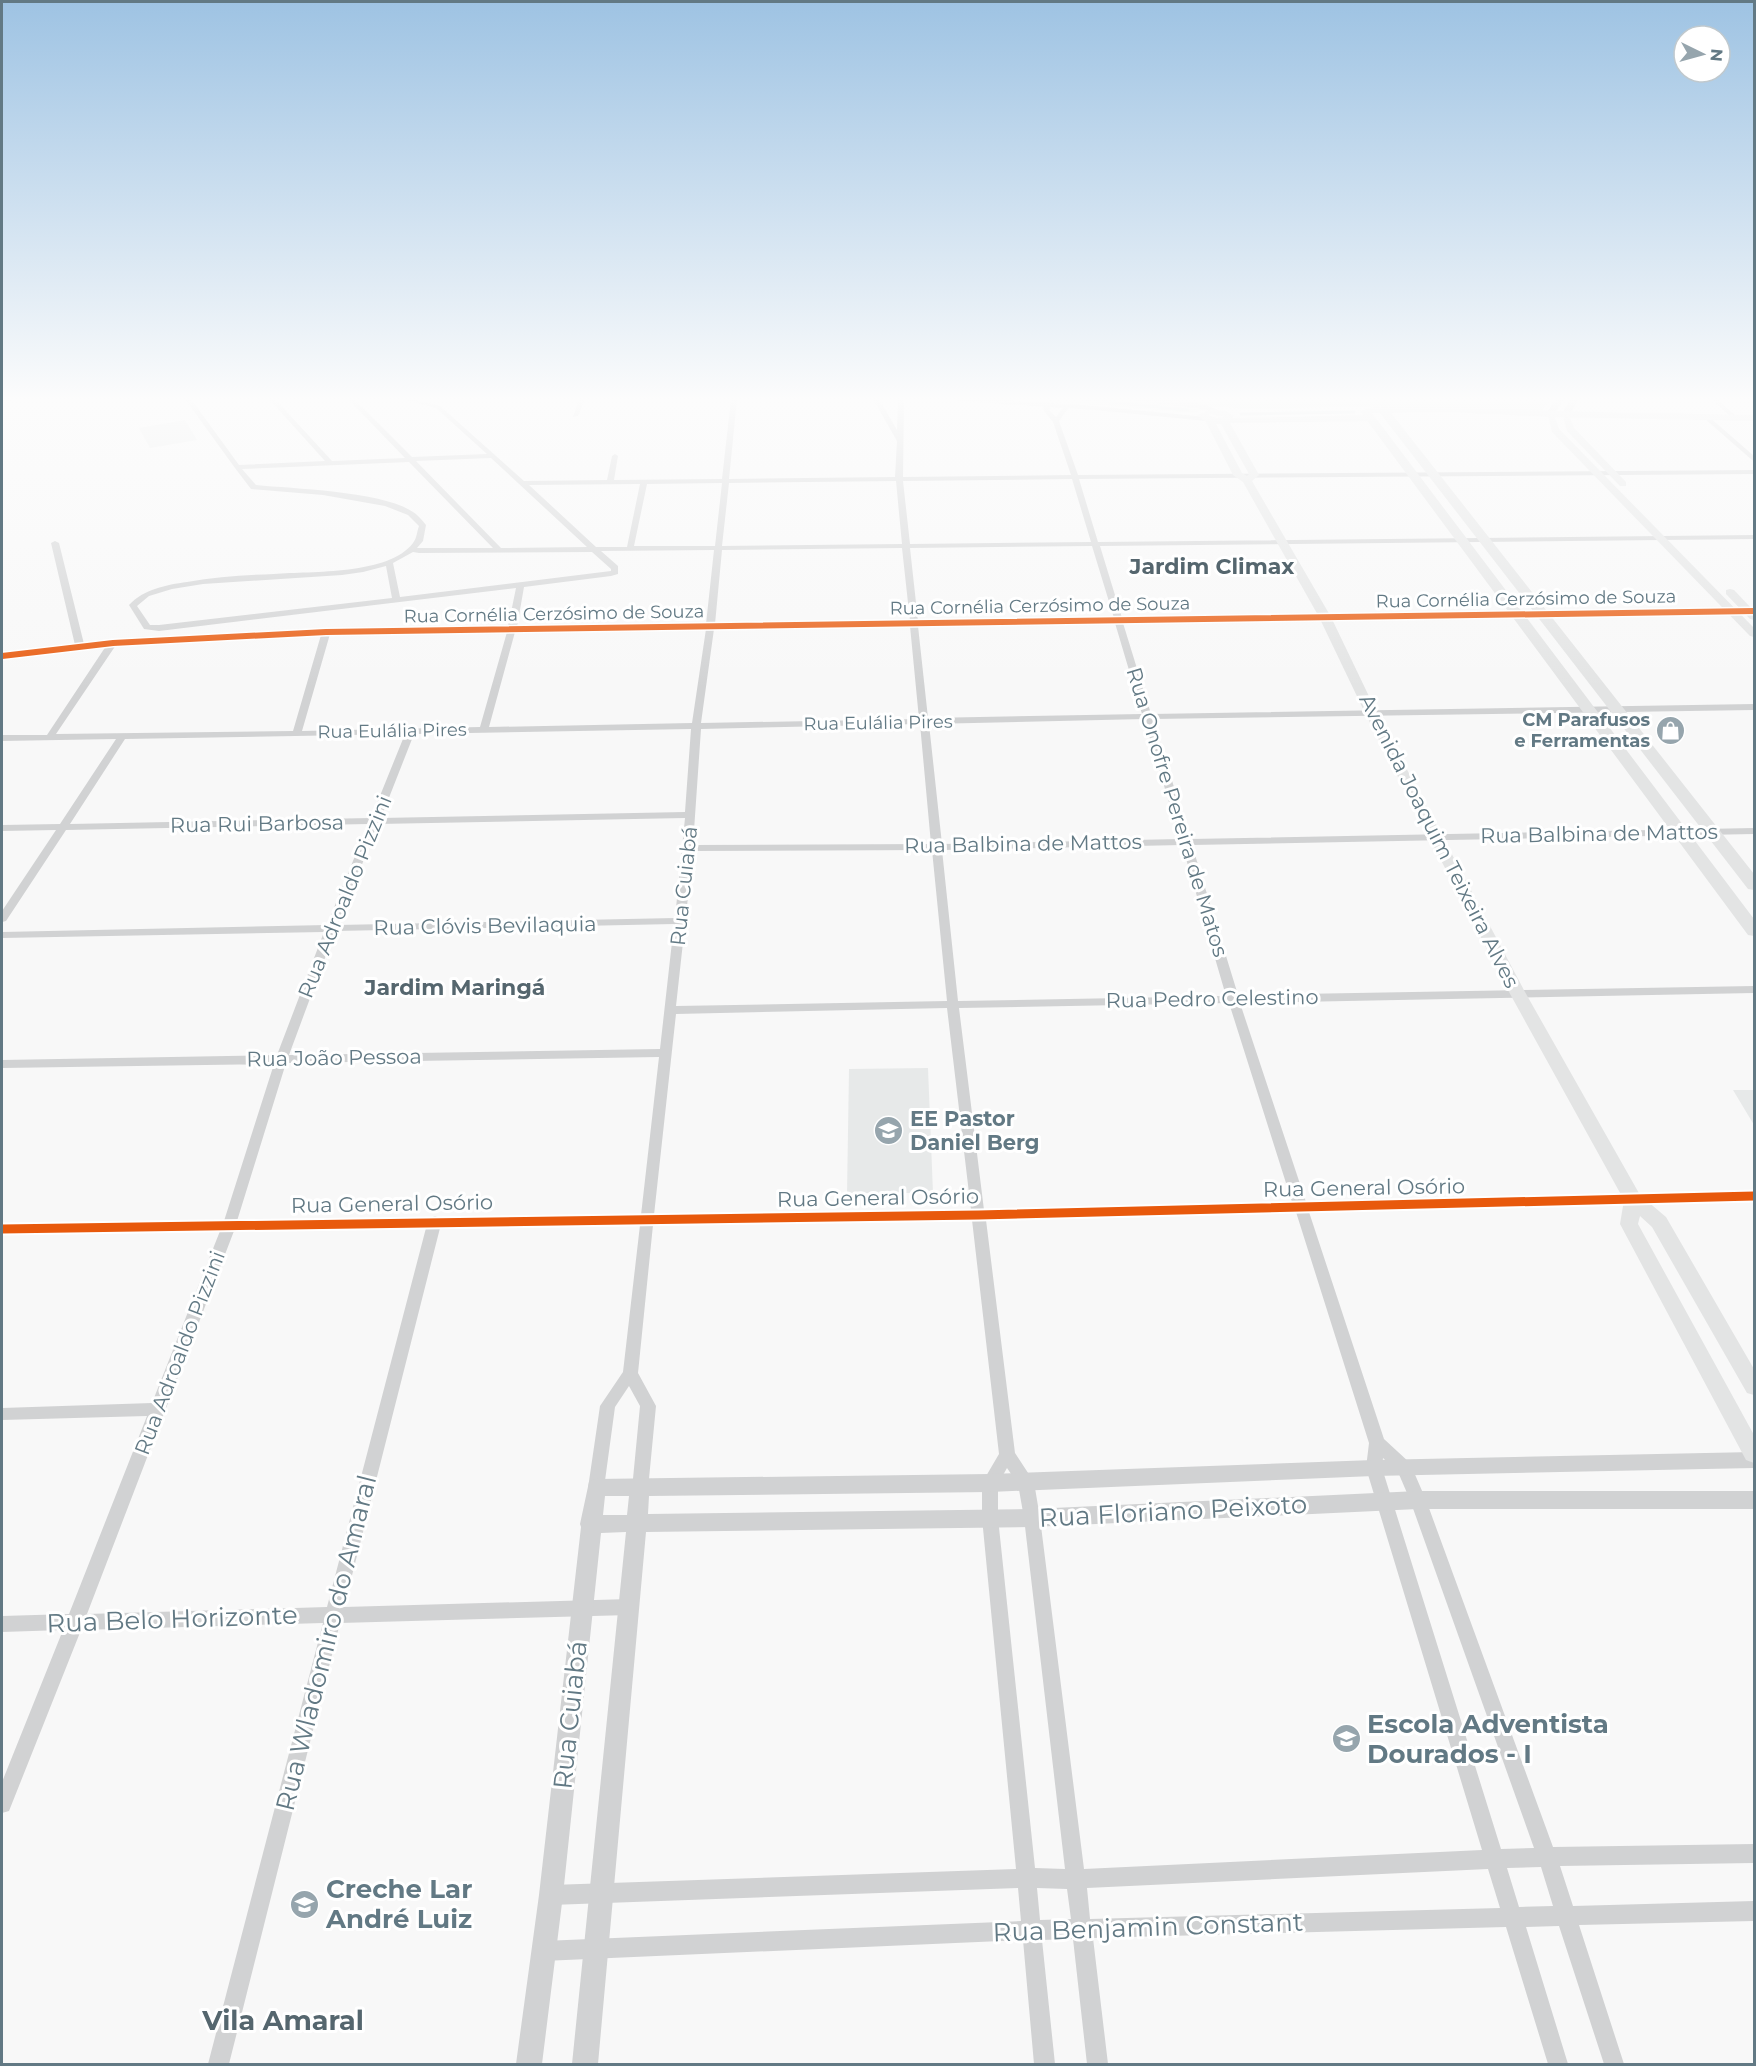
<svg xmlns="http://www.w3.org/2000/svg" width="1756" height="2066" font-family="Montserrat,sans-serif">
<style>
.built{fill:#e7e9e9}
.green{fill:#e9ece6}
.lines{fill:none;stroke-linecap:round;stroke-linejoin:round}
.stream{stroke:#cfd9db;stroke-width:3}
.minor{fill:#d1d2d3;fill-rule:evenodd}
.tertiary{fill:#d1d2d3;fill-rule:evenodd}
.secondary{fill:#e3e4e4;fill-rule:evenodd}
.primary{fill:#e3e4e4;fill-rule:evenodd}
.cycleway-far1-casing{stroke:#fff;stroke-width:9}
.cycleway-casing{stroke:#fff;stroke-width:13}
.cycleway-far1{stroke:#e8590c;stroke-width:6}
.cycleway{stroke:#e8590c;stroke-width:9}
.labels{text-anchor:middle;stroke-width:6;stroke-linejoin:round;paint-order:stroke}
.far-street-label{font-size:18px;fill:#627984;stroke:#fff}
.far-poi-label{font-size:18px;font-weight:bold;fill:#627984;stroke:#fff;text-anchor:end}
.street-label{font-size:21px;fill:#627984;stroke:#fff}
.poi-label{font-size:21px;font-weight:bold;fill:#627984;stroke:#fff;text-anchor:start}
.far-district-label{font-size:22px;font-weight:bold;fill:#55666e;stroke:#fff}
.neighbourhood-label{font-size:22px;font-weight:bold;fill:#55666e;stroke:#fff}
.near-street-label{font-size:26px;fill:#627984;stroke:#fff}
.near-poi-label{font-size:26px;font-weight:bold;fill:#627984;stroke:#fff;text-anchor:start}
.near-neighbourhood-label{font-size:27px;font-weight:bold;fill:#55666e;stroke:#fff}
</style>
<rect width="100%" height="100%" fill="#f8f8f8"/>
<g class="built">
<path d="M185 420 197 440 150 448 139 428Z"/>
<path d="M928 1068 933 1193H847L849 1069Z"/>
<path d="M1733 1090H1754V1125Z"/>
</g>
<path class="green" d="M1028 399H1550L1541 412 1393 406 1251 409 1206 406 1207 409 1194 413Z"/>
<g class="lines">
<g class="stream">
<path d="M1083 399 1187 410"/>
<path d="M1241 414 1354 412"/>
</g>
<g class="minor">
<path d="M2 399H23L2 402Z"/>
<path d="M185 399H191L239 465 325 461 269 399H275L332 461 405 458 348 399H354L412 457 487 454 436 408 403 399H413L440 406 524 481 607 480 612 456 615 454 618 456 614 480 722 479 731 399H737L729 479 895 477 897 441 873 399H879L897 430 898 399H904L903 477 1071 475 1053 422 1044 411 1043 404 1046 402 1049 404 1050 411 1056 417 1065 405 1070 406 1059 421 1078 475 1754 470V474L1079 479 1098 542 1754 535V539L1100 546 1122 618 1754 609V613L1123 623 1151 714 1754 704V710L1153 719 1190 839 1754 828V834L1192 845 1238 995 1754 986V993L1240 1003 1306 1202 1754 1191V1201L1309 1212 1384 1439 1410 1463 1426 1500 1553 1847 1754 1844V1863L1560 1866 1573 1906 1754 1901V1921L1579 1925 1624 2064H1604L1559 1926 1526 1927 1568 2064H1548L1506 1927 1093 1938 1108 2064H1087L1073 1939 1042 1940 1055 2064H1034L1023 1940 543 1961 536 1958 533 1951 536 1944 543 1941 1021 1921 1018 1888 551 1905 544 1902 541 1895 544 1888 551 1885 1016 1869 982 1518V1483L999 1454 972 1220 653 1225 638 1373 656 1406 648 1489 646 1494 640 1496 634 1494 632 1489 640 1406 629 1386 615 1407 604 1488 602 1493 596 1495 590 1493 588 1488 600 1406 623 1372 640 1225 440 1228 344 1607 630 1599 636 1601 639 1607 636 1613 630 1615 340 1623 229 2064H208L323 1623 81 1630 9 1811 2 1813V1782L63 1630 2 1632V1616L69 1614 147 1416 2 1420V1408L152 1403 220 1231 2 1234V1224L224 1221 274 1064 2 1068V1060L277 1055 324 932 2 938V932L327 925 368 824 66 830 6 921 2 922V911L56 830 2 831V825L60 824 116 739 2 741V735H47L106 646 2 659V654L75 645 51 543 55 541 59 543 84 644 113 640 326 629 508 627 516 588 159 631 144 629 129 605C144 589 166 585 187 582 216 577 245 575 274 574 312 571 389 575 413 543 417 538 417 531 419 526L408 515 385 506 323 495 251 489 235 468ZM491 458 587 547 501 548 416 461ZM409 462 493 548H417L423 541 426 525C423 521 418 515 413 512 382 491 295 489 256 485L242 469ZM1072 479 1091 542 910 544 903 481ZM896 481 902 544 722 546 729 483ZM722 483 715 546H634L647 484ZM640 484 627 547H596L529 485ZM1092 546 1114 618 918 621 910 548ZM902 548 910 621 715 624 722 550ZM714 550 706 624 517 627 524 587 611 576 618 574V566L601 551ZM413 552 419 553 592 552 611 569V571L400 597 393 563ZM386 566 392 598 159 625H150L137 606 149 596 172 589 203 584 342 575 363 572ZM1115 623 1142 714 928 718 918 626ZM910 626 919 719 701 723 714 629ZM706 629 692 723 489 727 515 632ZM507 632 480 727 302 731 330 634ZM321 635 293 731 56 734 116 645ZM1144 719 1180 839 942 844 929 724ZM920 724 931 844 693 845 701 729ZM691 729 685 812 381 818 414 734ZM405 734 371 818 70 824 125 739ZM685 818 675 918 338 925 378 824ZM1182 845 1226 996 958 1001 942 850ZM932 850 947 1001 676 1006 693 851ZM674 924 660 1049 289 1055 335 931ZM1229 1003 1292 1202 984 1210 959 1008ZM947 1008 971 1210 654 1215 676 1014ZM659 1057 641 1215 440 1218 435 1216 430 1218 237 1221 286 1063ZM1296 1212 1369 1443 1366 1468 1482 1850 1084 1869 1040 1518 1034 1482 1015 1453 986 1220ZM426 1228 327 1607 87 1614 234 1231ZM1383 1458 1398 1472 1410 1500 1534 1848 1501 1849 1382 1468ZM1007 1468 1018 1484 1024 1518 1065 1869 1035 1868 998 1518V1484ZM1541 1867 1553 1906 1519 1907 1507 1868ZM1488 1869 1500 1908 1090 1919 1087 1888ZM1037 1888 1067 1889 1071 1919 1040 1920Z"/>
<path d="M579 399H585L578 416 573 417Z"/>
<path d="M1711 399H1717L1737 417V419H1733Z"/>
<path d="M1704 416H1708L1754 456V461L1752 460 1704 418Z"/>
</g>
<g class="tertiary">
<path d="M954 399H991L1095 406 1206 417 1210 419 1206 421 1095 410 958 401Z"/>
<path d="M1132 399C1154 398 1202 399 1219 411L1215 413 1203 409 1136 401Z"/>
<path d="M1556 399H1564L1553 416H1547L1546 414Z"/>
<path d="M1571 399H1579L1568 417H1562L1561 415Z"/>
<path d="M1754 1452V1468L1374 1476 990 1492 649 1496 648 1514 1032 1509 1418 1491H1754V1509H1418L1032 1527 646 1532 598 2064H572L626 1532 601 1533 563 1895 542 2064H516L539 1895 581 1527 580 1524 589 1482 596 1479 990 1474 1374 1460ZM605 1496H629L627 1515H603Z"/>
</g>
<g class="secondary">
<path d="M1212 409 1226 411 1234 416 1232 418 1371 415 1376 418 1371 421 1230 423 1259 475 1252 481 1331 617 1377 713 1525 992 1640 1195 1666 1217 1754 1369V1395L1747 1393 1652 1227 1640 1216 1638 1224 1754 1435V1463L1746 1460 1620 1224 1624 1200 1509 992 1365 713 1319 617 1243 482 1233 475 1206 422 1197 415ZM1210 414 1224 417 1217 418 1208 415ZM1216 424H1221L1249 474 1247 476 1242 473Z"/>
<path d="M1547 412H1553L1559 429 1754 628V637L1750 636 1552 432Z"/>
<path d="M1562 413H1568L1574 428 1626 482V486H1620L1567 431Z"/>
<path d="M1730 589 1734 590 1754 611V620L1750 619 1726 594V590Z"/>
</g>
<path class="primary" d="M1447 406 1550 411 1754 415V421L1550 417 1447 412 1391 413 1754 874V890L1748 889 1380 413H1372L1754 919V936L1748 935 1360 411 1373 407Z"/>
<defs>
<path id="cycleway-far1" d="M2 656 113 643 326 632 1754 611"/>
<path id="cycleway" d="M2 1229 979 1215 1754 1196"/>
</defs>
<use href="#cycleway-far1" class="cycleway-far1-casing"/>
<use href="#cycleway" class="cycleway-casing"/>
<use href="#cycleway-far1" class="cycleway-far1"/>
<use href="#cycleway" class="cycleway"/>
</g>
<linearGradient id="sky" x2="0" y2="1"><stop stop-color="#9ec3e3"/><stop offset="0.58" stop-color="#fcfcfc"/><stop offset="1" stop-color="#fcfcfc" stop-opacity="0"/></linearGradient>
<rect width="1756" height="688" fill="url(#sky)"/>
<defs>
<symbol id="shop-disc" viewBox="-11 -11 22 22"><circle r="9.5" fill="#96a5ad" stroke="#fff"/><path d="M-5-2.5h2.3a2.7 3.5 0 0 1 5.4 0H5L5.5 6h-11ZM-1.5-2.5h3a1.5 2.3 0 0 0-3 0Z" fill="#fff"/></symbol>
<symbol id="school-disc" viewBox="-11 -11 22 22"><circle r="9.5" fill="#96a5ad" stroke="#fff"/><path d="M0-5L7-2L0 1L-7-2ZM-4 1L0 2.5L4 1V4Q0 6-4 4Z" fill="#fff"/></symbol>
</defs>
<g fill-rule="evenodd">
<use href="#shop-disc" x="1654" y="714" width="33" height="33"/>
<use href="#school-disc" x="872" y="1114" width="33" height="33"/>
<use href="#school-disc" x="1330" y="1722" width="33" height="33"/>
<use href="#school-disc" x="288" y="1888" width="33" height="33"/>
</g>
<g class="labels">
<g class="far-street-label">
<text transform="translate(1526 599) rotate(-1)" y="6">Rua Cornélia Cerzósimo de Souza</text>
<text transform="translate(1040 606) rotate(-1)" y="6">Rua Cornélia Cerzósimo de Souza</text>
<text transform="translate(554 614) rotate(-1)" y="6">Rua Cornélia Cerzósimo de Souza</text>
<text transform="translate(878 723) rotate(-1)" y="6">Rua Eulália Pires</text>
<text transform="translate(392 731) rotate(-1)" y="6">Rua Eulália Pires</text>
</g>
<g class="far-poi-label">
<text x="1650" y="726">CM Parafusos<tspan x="1650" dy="21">e Ferramentas</tspan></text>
</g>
<g class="street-label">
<text transform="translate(1177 812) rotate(73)" y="7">Rua Onofre Pereira de Matos</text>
<text transform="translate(257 824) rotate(-1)" y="7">Rua Rui Barbosa</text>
<text transform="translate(1599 834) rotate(-1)" y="7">Rua Balbina de Mattos</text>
<text transform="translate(1439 841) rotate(63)" y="7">Avenida Joaquim Teixeira Alves</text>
<text transform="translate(1023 844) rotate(-1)" y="7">Rua Balbina de Mattos</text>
<text transform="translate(684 886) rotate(-84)" y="7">Rua Cuiabá</text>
<text transform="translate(345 897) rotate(-68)" y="7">Rua Adroaldo Pizzini</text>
<text transform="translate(485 926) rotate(-1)" y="7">Rua Clóvis Bevilaquia</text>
<text transform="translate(1212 999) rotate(-1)" y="7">Rua Pedro Celestino</text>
<text transform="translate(334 1058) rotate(-1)" y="7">Rua João Pessoa</text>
<text transform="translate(1364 1188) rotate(-1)" y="7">Rua General Osório</text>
<text transform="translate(878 1198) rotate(-1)" y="7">Rua General Osório</text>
<text transform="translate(392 1204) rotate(-1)" y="7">Rua General Osório</text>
<text transform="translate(180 1353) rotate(-69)" y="7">Rua Adroaldo Pizzini</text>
</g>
<g class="poi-label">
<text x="910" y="1126">EE Pastor<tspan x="910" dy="24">Daniel Berg</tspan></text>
</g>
<g class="far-district-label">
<text x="1212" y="574">Jardim Climax</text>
</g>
<g class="neighbourhood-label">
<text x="455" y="995">Jardim Maringá</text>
</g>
<g class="near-street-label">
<text transform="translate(1173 1511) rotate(-3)" y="9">Rua Floriano Peixoto</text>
<text transform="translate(172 1619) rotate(-2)" y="9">Rua Belo Horizonte</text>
<text transform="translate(326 1643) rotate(-76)" y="9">Rua Wladomiro do Amaral</text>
<text transform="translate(570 1715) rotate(-84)" y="9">Rua Cuiabá</text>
<text transform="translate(1148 1927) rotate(-2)" y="9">Rua Benjamin Constant</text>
</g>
<g class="near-poi-label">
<text x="1367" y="1733">Escola Adventista<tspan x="1367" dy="30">Dourados - I</tspan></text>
<text x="326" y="1898">Creche Lar<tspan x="326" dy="30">André Luiz</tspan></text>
</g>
<g class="near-neighbourhood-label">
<text x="283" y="2030">Vila Amaral</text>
</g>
</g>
<rect width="1756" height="2066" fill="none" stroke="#627984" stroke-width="6"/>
<g transform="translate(1702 54) rotate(95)"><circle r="28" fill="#ffffff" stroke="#c0c9ce" stroke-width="1.5"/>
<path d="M0-4.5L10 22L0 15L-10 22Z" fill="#96a5ad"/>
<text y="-9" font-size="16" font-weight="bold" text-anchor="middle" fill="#627984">N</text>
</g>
</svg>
